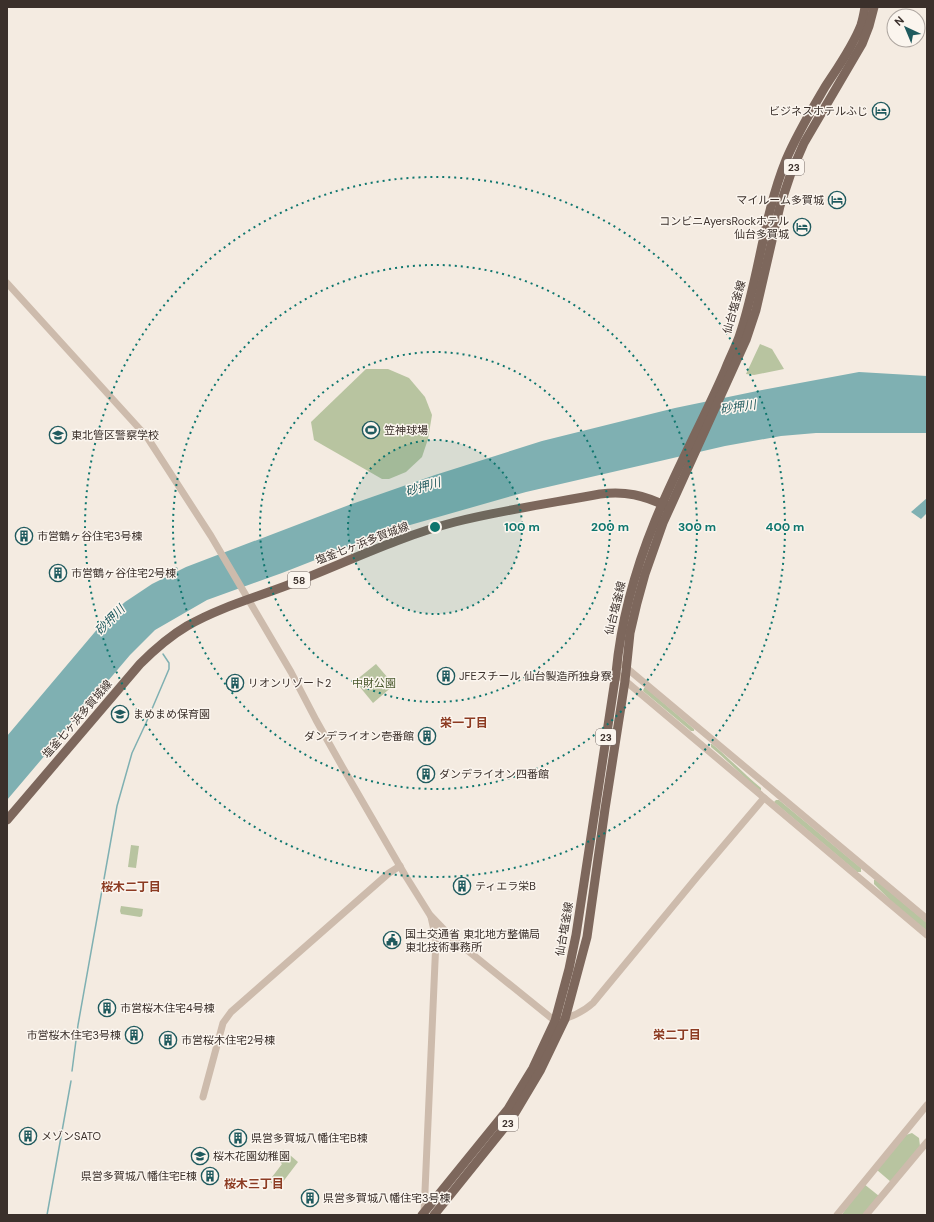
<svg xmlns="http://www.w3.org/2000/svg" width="934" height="1222" font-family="'DM Sans','Noto Sans JP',sans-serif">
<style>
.green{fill:#b8c4a0}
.water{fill:#7fb0b2}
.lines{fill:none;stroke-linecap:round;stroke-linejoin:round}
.stream{stroke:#7fb0b2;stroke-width:1.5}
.minor{stroke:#cdbbac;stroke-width:7}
.major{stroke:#7d675c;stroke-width:9}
.ring{fill:none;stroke:#0f766e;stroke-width:2;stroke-dasharray:2 4}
.labels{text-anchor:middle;stroke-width:3;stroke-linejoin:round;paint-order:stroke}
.shield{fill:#fbf5ee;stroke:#756b66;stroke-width:1}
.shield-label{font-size:10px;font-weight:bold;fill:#3b302b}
.poi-label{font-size:11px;fill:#3b302b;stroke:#fbf5ee;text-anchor:start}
.street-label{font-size:11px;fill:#3b302b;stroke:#fbf5ee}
.park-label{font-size:11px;fill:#4a5a2e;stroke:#fbf5ee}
.water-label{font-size:12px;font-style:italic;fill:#1f5a5e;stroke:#fbf5ee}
.neighbourhood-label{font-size:12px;font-weight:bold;fill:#8c3b22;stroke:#fbf5ee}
.centre{fill:#0f766e;stroke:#fbf5ee;stroke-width:2}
.ring-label{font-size:12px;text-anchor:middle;font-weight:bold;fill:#0f766e;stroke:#fbf5ee;stroke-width:3;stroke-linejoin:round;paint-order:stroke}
</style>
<rect width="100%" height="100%" fill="#f4ebe1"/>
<g class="green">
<path d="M760 344 772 349 784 369 754 375 746 374Z"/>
<path d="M366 369H388L409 378 425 397 432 415 428 439 422 457 406 472 389 479H382L314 440 311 422Z"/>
<path d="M376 664 394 685 373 703 355 681Z"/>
<path d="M644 688H646L694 729V731H691L643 691Z"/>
<path d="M711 744H712C729 758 744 774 761 788V790L760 791C743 777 728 761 711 747Z"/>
<path d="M776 800H779L861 868V872H857L774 802Z"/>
<path d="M131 845 139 846 136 868 128 867Z"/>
<path d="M874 880H876L927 923V931L895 905 874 884Z"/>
<path d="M121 906 143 909 142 916 140 917 121 914 120 911Z"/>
<path d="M912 1133 919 1138 920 1146 891 1182 877 1170 906 1135Z"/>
<path d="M283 1149 298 1162 282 1183 274 1185 269 1181 282 1164 277 1159Z"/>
<path d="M864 1184 879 1196 864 1215H843V1213Z"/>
</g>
<g class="water">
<path d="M859 372 927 376V433H816L781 436 725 446 526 492 389 531 282 573 207 600 155 630 130 655 7 800V736L105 620 125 602 152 584 186 567 349 505 435 475 542 441 675 408 762 390Z"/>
<path d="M927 498V513L921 519 911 512Z"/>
</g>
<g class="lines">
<g class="stream">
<path d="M72 1071 78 1025 117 806 132 753 146 723 169 669V663L163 654"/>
<path d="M47 1215 71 1081"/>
</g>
<g class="minor">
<path d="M7 283 147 437 211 536 291 672 316 720 343 768 405 875 430 915 451 937 555 1021C570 1018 582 1013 593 1003L697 877 764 798"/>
<path d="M623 665 927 919"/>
<path d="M616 673 927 935"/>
<path d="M203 1097 223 1023 231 1012 389 873 400 866"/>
<path d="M424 1214 436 939 431 917"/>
<path d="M837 1215 927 1105"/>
<path d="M866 1215 927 1142"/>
</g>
<g class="major">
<path d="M7 820 140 664C154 650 170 636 187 626 218 608 254 598 288 585 343 564 397 537 455 522 503 510 552 503 600 494 626 491 643 495 666 506"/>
<path d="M422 1215 508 1109 533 1068 555 1021 569 969 576 935 616 673C621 620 635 570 655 521 676 469 703 421 725 370 729 359 735 348 739 337 759 279 763 217 786 160 797 134 811 111 825 87 838 67 853 46 861 25 863 19 864 13 865 7"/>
<path d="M434 1215 512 1118 540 1071 565 1019 587 937 605 809 625 681 630 633 637 603 645 574 663 523 746 340 756 310 780 206 791 173 804 143 862 44 869 26 874 7"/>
</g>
</g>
<circle cx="435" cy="527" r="87" fill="#0f766e" fill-opacity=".12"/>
<g class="ring">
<circle cx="435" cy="527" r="87"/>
<circle cx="435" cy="527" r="175"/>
<circle cx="435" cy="527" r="262"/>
<circle cx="435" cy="527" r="350"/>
</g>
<defs>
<symbol id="hotel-ring" viewBox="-11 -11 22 22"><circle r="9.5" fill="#fbf5ee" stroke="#1f5a5e" stroke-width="1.5"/><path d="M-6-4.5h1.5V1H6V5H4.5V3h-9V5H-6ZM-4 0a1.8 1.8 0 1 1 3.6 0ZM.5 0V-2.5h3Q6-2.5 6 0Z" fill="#1f5a5e"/></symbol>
<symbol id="stadium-ring" viewBox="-11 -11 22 22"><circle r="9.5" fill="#fbf5ee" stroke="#1f5a5e" stroke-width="1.5"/><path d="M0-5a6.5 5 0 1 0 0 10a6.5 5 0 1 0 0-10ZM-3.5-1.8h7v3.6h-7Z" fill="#1f5a5e"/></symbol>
<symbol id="school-ring" viewBox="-11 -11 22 22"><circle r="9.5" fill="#fbf5ee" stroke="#1f5a5e" stroke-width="1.5"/><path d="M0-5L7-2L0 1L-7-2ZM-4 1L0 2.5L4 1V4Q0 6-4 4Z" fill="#1f5a5e"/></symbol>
<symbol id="building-ring" viewBox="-11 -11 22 22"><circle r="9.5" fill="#fbf5ee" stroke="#1f5a5e" stroke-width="1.5"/><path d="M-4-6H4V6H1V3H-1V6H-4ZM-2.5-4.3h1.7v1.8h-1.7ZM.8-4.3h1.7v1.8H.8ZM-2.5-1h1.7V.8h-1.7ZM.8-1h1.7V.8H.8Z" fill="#1f5a5e"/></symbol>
<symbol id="civic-ring" viewBox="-11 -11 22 22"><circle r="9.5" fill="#fbf5ee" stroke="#1f5a5e" stroke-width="1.5"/><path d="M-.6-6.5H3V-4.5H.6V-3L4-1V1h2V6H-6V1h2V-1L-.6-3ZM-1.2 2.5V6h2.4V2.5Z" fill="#1f5a5e"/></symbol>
</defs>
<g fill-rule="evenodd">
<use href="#hotel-ring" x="871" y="101" width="20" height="20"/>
<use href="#hotel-ring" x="827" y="190" width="20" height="20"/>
<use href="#hotel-ring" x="792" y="217" width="20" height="20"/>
<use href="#stadium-ring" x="361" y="420" width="20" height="20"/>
<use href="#school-ring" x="48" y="425" width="20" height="20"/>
<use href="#building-ring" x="14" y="526" width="20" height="20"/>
<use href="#building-ring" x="48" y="563" width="20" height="20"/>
<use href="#building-ring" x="436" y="666" width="20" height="20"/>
<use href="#building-ring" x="225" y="673" width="20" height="20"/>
<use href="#school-ring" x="110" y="704" width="20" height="20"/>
<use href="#building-ring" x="417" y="726" width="20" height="20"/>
<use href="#building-ring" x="416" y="764" width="20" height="20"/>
<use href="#building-ring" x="452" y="876" width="20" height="20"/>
<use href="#civic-ring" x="382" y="930" width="20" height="20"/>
<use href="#building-ring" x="97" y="998" width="20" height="20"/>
<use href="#building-ring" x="124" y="1025" width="20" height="20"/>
<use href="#building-ring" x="158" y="1030" width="20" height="20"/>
<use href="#building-ring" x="18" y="1126" width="20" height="20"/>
<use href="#building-ring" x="228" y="1128" width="20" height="20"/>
<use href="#school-ring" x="190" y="1146" width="20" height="20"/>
<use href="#building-ring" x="200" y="1166" width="20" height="20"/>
<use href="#building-ring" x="300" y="1188" width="20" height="20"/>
</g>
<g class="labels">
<g class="shield">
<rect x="784" y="159" width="20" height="16" rx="3"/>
<rect x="288" y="572" width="22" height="16" rx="3"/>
<rect x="596" y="729" width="20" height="16" rx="3"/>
<rect x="498" y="1115" width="20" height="16" rx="3"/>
</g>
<g class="shield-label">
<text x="794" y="171">23</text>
<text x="299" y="584">58</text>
<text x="606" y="741">23</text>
<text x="508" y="1127">23</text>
</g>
<g class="poi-label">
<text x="868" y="115" text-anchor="end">ビジネスホテルふじ</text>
<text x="824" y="204" text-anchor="end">マイルーム多賀城</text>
<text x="789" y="225" text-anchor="end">コンビニAyersRockホテル<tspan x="789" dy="13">仙台多賀城</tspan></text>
<text x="384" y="434">笠神球場</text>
<text x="71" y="439">東北管区警察学校</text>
<text x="37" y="540">市営鶴ヶ谷住宅3号棟</text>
<text x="71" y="577">市営鶴ヶ谷住宅2号棟</text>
<text x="459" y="680">JFEスチール 仙台製造所独身寮</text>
<text x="248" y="687">リオンリゾート2</text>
<text x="133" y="718">まめまめ保育園</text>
<text x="414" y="740" text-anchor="end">ダンデライオン壱番館</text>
<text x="439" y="778">ダンデライオン四番館</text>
<text x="475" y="890">ティエラ栄B</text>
<text x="405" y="938">国土交通省 東北地方整備局<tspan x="405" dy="13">東北技術事務所</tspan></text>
<text x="120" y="1012">市営桜木住宅4号棟</text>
<text x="121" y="1039" text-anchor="end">市営桜木住宅3号棟</text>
<text x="181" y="1044">市営桜木住宅2号棟</text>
<text x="41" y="1140">メゾンSATO</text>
<text x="251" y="1142">県営多賀城八幡住宅B棟</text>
<text x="213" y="1160">桜木花園幼稚園</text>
<text x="197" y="1180" text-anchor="end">県営多賀城八幡住宅E棟</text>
<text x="323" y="1202">県営多賀城八幡住宅3号棟</text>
</g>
<g class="street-label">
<text transform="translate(734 307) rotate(-74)" y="4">仙台塩釜線</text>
<text transform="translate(362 543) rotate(-21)" y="4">塩釜七ヶ浜多賀城線</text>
<text transform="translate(615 608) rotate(-76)" y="4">仙台塩釜線</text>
<text transform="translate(77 719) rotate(-49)" y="4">塩釜七ヶ浜多賀城線</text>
<text transform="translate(564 929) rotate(-80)" y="4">仙台塩釜線</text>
</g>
<g class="park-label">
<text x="374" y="687">中財公園</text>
</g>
<g class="water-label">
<text transform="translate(738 407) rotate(-8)" y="4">砂押川</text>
<text transform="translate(423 487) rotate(-16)" y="4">砂押川</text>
<text transform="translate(110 620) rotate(-46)" y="4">砂押川</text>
</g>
<g class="neighbourhood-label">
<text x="464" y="727">栄一丁目</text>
<text x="131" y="891">桜木二丁目</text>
<text x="677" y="1039">栄二丁目</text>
<text x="254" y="1188">桜木三丁目</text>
</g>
</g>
<circle cx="435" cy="527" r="6" class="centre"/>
<g class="ring-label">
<text x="522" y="531">100 m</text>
<text x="610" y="531">200 m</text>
<text x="697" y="531">300 m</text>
<text x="785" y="531">400 m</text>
</g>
<rect width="934" height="1222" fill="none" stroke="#3b302b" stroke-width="16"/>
<g transform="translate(906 28) rotate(316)"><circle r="19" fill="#fbf5ee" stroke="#aea6a0"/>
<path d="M0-3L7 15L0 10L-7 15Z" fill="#1f5a5e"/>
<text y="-6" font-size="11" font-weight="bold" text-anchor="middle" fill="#3b302b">N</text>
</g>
</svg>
